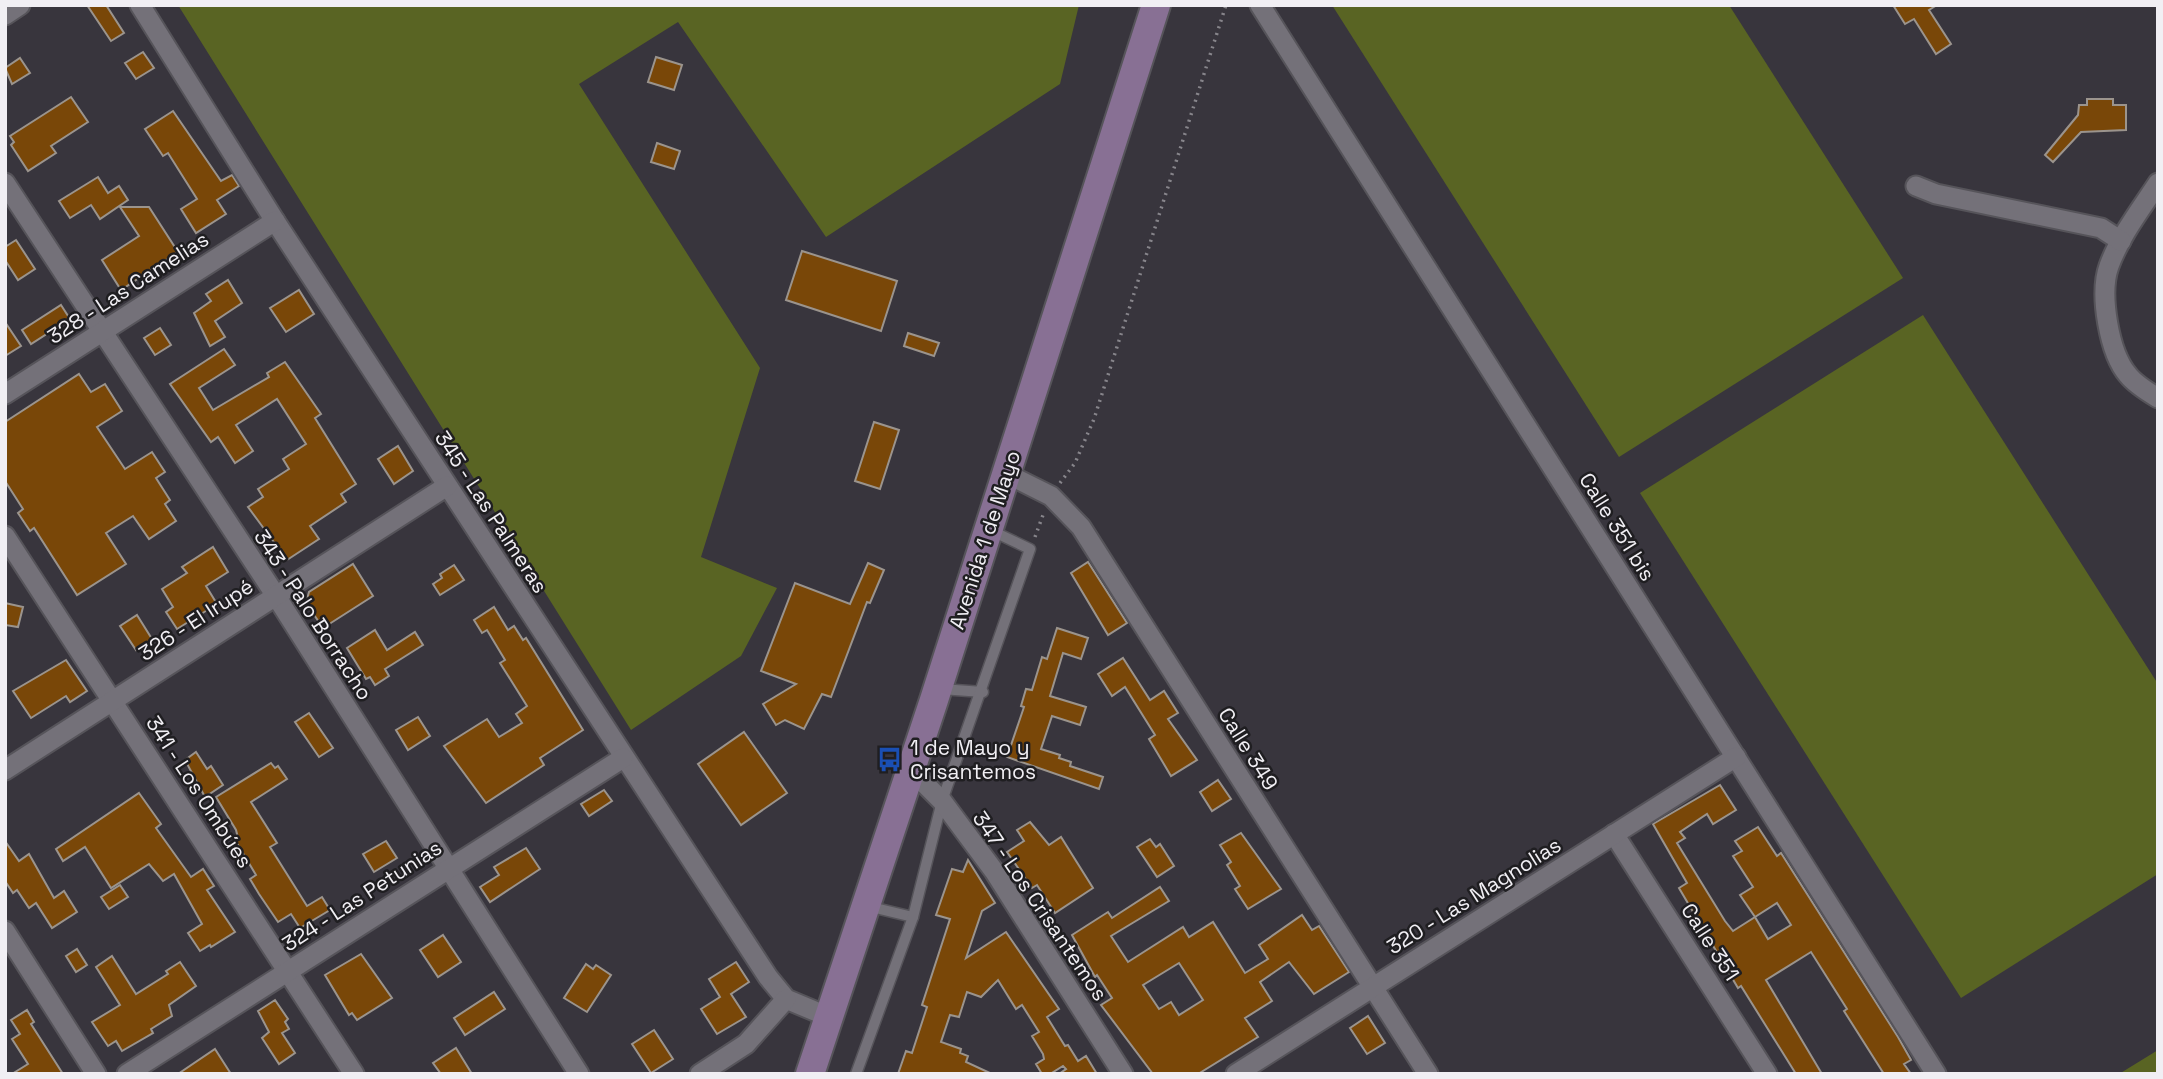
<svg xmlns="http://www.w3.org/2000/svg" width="2163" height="1079" font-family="'Space Grotesk',sans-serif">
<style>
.green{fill:#596423}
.building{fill:#794708;stroke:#9b948d;stroke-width:2;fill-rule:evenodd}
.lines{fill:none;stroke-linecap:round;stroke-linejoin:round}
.service-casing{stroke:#56545a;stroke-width:13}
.minor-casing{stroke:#56545a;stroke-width:23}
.secondary-casing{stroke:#56545a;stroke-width:32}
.path{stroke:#87858b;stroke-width:3.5;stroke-dasharray:2 5;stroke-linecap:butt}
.service{stroke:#747179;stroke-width:10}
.minor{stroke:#747179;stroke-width:19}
.secondary{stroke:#887094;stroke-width:28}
.labels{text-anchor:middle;stroke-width:5;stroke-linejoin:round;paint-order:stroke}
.street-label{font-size:21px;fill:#f1eff4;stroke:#1f1e21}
.poi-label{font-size:21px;fill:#f1eff4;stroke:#1f1e21;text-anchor:start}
</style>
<rect width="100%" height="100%" fill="#38353d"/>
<g class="green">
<path d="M178 5H1079L1060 84 826 237 678 22 579 84 760 368 701 557 777 588 741 656 631 730Z"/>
<path d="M1332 5H1729L1903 278 1619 457Z"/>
<path d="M1923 315 2158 684V874L1961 998 1640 493Z"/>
<path d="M2158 1050V1074H2119Z"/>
</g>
<g class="building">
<path d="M87 5H106L124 33 111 41Z"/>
<path d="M1893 5H1937L1929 10 1951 44 1936 54 1914 19 1905 24Z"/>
<path d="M143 52 154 68 136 79 125 63Z"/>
<path d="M656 57 682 65 674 90 648 82Z"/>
<path d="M20 58 30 73 12 84 5 68Z"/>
<path d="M71 97 88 122 51 146 56 153 28 171 11 145 14 142 10 136Z"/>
<path d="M2087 99H2113V105H2126V130L2081 132 2053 162 2045 155 2078 115 2079 105H2087Z"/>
<path d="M173 111 221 181 232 175 239 186 217 200 226 214 196 233 181 209 197 199 168 153 163 156 145 129Z"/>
<path d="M657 143 680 151 674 169 651 162Z"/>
<path d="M98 177 108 193 119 186 128 200 100 219 91 205 70 218 59 201Z"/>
<path d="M120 207H149L178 252 121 290 102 260 139 236Z"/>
<path d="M16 240 35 269 18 280 5 260V247Z"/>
<path d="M802 251 897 281 881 331 786 300Z"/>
<path d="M228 280 242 303 215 321 225 337 210 346 194 313 211 301 206 294Z"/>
<path d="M299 290 314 314 286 332 270 308Z"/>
<path d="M61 305 70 319 31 344 22 330Z"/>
<path d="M5 322 21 346 5 356Z"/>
<path d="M160 328 171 345 155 355 144 338Z"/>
<path d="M908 333 939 343 934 356 904 346Z"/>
<path d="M224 349 235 365 199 388 213 410 269 377 267 373 285 362 321 414 315 418 356 484 341 494 346 502 310 526 319 539 287 560 248 507 263 497 258 489 289 469 283 459 306 444 277 399 236 425 253 451 235 463 218 437 211 442 170 384Z"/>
<path d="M79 374 91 392 105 384 122 411 97 427 125 469 152 452 165 472 156 478 170 500 165 504 176 521 149 539 133 516 106 533 126 564 77 595 34 528 30 531 18 513 23 509 5 481V422Z"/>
<path d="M874 422 899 430 880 489 855 481Z"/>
<path d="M398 446 413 471 394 484 378 459Z"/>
<path d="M213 547 228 572 206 586 217 604 177 629 166 612 173 607 162 589 187 573 182 567Z"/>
<path d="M1088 562 1127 623 1108 635 1071 573Z"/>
<path d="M868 563 884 570 870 603 867 602 831 697 822 694 804 729 785 720 776 725 763 704 796 684 761 671 795 583 850 604Z"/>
<path d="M353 564 373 596 323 628 306 603 309 592Z"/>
<path d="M454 565 464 580 440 595 433 584 442 578 440 574Z"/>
<path d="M5 603 23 607 18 627 5 625Z"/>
<path d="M494 607 508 630 514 626 523 640 526 638 583 730 540 758 544 765 486 803 444 746 487 719 499 737 522 723 516 714 527 706 500 663 505 660 487 630 482 633 474 620Z"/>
<path d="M137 615 152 639 136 650 120 626Z"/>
<path d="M1057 628 1088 638 1081 659 1063 653 1050 696 1086 707 1080 725 1052 716 1041 749 1060 755 1059 758 1071 762 1070 766 1103 777 1099 789 1007 757 1024 707 1021 706 1026 689 1032 690 1042 657 1047 659Z"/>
<path d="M375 630 387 650 415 632 423 645 385 669 389 676 375 685 370 677 366 679 347 648Z"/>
<path d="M1123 658 1150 700 1164 691 1178 713 1168 719 1197 760 1171 776 1149 739 1155 735 1125 687 1112 696 1098 674Z"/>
<path d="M66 660 87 691 70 702 66 696 31 718 13 691Z"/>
<path d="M309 713 333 748 319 757 295 722Z"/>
<path d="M418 717 430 736 408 750 396 730Z"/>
<path d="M744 732 787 793 741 825 698 764Z"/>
<path d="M196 752 207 769 211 766 223 785 205 797 185 760Z"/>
<path d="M271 763 275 768 278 766 287 779 251 802 277 843 270 847 307 906 322 897 330 910 300 928 291 914 278 922 259 894 250 879 256 875 235 840 238 838 236 830 216 797Z"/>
<path d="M1218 780 1231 799 1212 811 1200 792Z"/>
<path d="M1720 785 1736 810 1713 824 1707 814 1680 832 1685 838 1677 843 1725 921 1733 931 1755 917 1740 895 1753 887 1733 856 1742 851 1735 841 1758 827 1777 856 1781 853 1898 1037 1911 1060 1904 1064 1911 1074H1884L1844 1011 1847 1009 1811 952 1766 980 1822 1074H1796L1741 986 1738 988 1679 888 1687 883 1653 824ZM1777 903 1791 925 1768 939 1755 917Z"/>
<path d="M604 790 612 801 589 816 581 804Z"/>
<path d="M139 793 161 824 156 828 191 877 203 869 214 886 207 890 235 932 211 947 210 945 200 951 188 933 202 924 174 874 163 881 149 864 111 888 85 847 63 861 56 849Z"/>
<path d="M1030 822 1049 845 1061 837 1093 888 1055 913 1037 885 1032 888 1007 852 1024 841 1017 830Z"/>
<path d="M1241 833 1281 889 1248 909 1235 889 1240 886 1227 865 1231 862 1220 845Z"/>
<path d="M1150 839 1156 847 1160 844 1174 866 1157 877 1137 847Z"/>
<path d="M5 841 19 861 29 854 54 898 64 891 77 912 52 928 36 903 29 908 17 890 13 893 5 881Z"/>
<path d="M386 841 397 858 374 872 363 854Z"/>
<path d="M526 848 540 869 490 902 480 887 499 875 494 867Z"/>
<path d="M968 860 995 903 982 911 966 958 1006 932 1059 1009 1047 1017 1065 1046 1068 1045 1078 1061 1086 1056 1097 1074H1059L1066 1069 1063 1066 1050 1074H1042L1036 1064 1044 1059 1043 1054 1032 1036 1039 1032 1022 1005 1016 1009 998 980 981 997 967 992 959 1017 950 1015 941 1042 961 1049 960 1053 968 1056 966 1062 992 1074H898L906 1051 912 1053 927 1007 922 1005 950 919 936 915 952 869 963 872Z"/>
<path d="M120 885 128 897 109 909 101 897Z"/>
<path d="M1160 887 1169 901 1111 936 1128 962 1183 927 1189 937 1213 922 1245 973 1268 959 1259 945 1302 915 1312 930 1319 926 1349 972 1314 994 1289 962 1260 982 1272 1001 1245 1018 1258 1037 1198 1074H1153L1101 1005 1112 998 1097 975 1095 977 1072 935 1108 912 1112 918ZM1179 963 1203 1000 1179 1015 1171 1002 1159 1009 1143 985Z"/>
<path d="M443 935 461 962 438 977 420 950Z"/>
<path d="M77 949 87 965 76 972 66 956Z"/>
<path d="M361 954 392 998 357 1020 352 1013 349 1015 325 975Z"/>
<path d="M112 956 136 994 168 974 166 971 180 962 196 986 169 1005 172 1016 151 1029 153 1033 122 1051 116 1041 108 1046 92 1022 120 1005 96 967Z"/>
<path d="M736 962 749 982 731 994 746 1017 717 1034 701 1009 720 997 709 979Z"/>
<path d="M586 964 593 969 596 965 611 975 587 1012 564 998Z"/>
<path d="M494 992 505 1009 465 1035 454 1018Z"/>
<path d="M275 1000 288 1019 285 1022 289 1029 282 1033 295 1053 279 1064 262 1038 269 1032 258 1011Z"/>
<path d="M27 1010 34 1022 31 1024 63 1074H12L28 1064 12 1039 20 1034 11 1020Z"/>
<path d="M1368 1016 1385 1043 1367 1054 1350 1028Z"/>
<path d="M654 1030 673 1059 651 1073 632 1044Z"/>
<path d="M456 1048 472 1074H441L433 1063Z"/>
<path d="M215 1049 231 1074H178Z"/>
</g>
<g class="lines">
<defs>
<g id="service">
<path d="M941 689 983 692"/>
<path d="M867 906 913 917"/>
<path d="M856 1074 913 917 942 801 1030 549 992 531"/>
</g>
<g id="minor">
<path d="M140 5 275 221 768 977 786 999 829 1017"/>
<path d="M1260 5 1936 1074"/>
<path d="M5 15 20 5"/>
<path d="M5 183 276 596 579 1074"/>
<path d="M2158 183C2141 209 2120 236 2109 266 2099 294 2109 353 2128 375 2135 384 2148 392 2158 398"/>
<path d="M1916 186 1936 194 2101 228 2121 241"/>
<path d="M5 394 275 221"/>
<path d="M1007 474 1051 496 1081 527 1428 1074"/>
<path d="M5 536 354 1074"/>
<path d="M5 770 447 486"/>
<path d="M911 770 942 801 994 871 1123 1074"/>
<path d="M1614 834 1767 1074"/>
<path d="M5 931 96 1074"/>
<path d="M127 1074 623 758"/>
<path d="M700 1074 746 1044 786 999"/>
<path d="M1236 1074 1736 757"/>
</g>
<path id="secondary" d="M810 1074 934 700 1156 5"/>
</defs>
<use href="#service" class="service-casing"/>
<use href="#minor" class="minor-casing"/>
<use href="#secondary" class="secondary-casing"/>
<g class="path">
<path d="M1060 483 1075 463 1094 419 1226 5"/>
<path d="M1035 537 1043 515"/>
</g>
<use href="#service" class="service"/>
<use href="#minor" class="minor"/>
<use href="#secondary" class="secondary"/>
</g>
<defs>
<symbol id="bus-bare" viewBox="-9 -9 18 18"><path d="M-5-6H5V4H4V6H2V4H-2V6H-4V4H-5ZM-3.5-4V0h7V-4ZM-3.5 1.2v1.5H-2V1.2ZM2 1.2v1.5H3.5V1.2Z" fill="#1a4fb4" stroke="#1f1e21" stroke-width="2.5" paint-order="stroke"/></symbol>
</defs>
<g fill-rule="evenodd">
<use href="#bus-bare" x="872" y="742" width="35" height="35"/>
</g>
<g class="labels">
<g class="street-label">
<text transform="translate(128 288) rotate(-33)" y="7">328 - Las Camelias</text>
<text transform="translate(491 512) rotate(57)" y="7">345 - Las Palmeras</text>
<text transform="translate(1617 527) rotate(58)" y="7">Calle 351 bis</text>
<text transform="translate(985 540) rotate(-72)" y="7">Avenida 1 de Mayo</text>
<text transform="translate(313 615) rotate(57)" y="7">343 - Palo Borracho</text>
<text transform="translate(196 620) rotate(-33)" y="7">326 - El Irupé</text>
<text transform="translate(1248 749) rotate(58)" y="7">Calle 349</text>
<text transform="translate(199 792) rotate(57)" y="7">341 - Los Ombúes</text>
<text transform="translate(362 896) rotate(-33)" y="7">324 - Las Petunias</text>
<text transform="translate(1474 896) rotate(-32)" y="7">320 - Las Magnolias</text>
<text transform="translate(1040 906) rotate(56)" y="7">347 - Los Crisantemos</text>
<text transform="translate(1710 942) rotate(57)" y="7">Calle 351</text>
</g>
<g class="poi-label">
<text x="910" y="755">1 de Mayo y<tspan x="910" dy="24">Crisantemos</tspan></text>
</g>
</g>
<rect width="2163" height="1079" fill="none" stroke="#f1eff4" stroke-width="14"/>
</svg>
